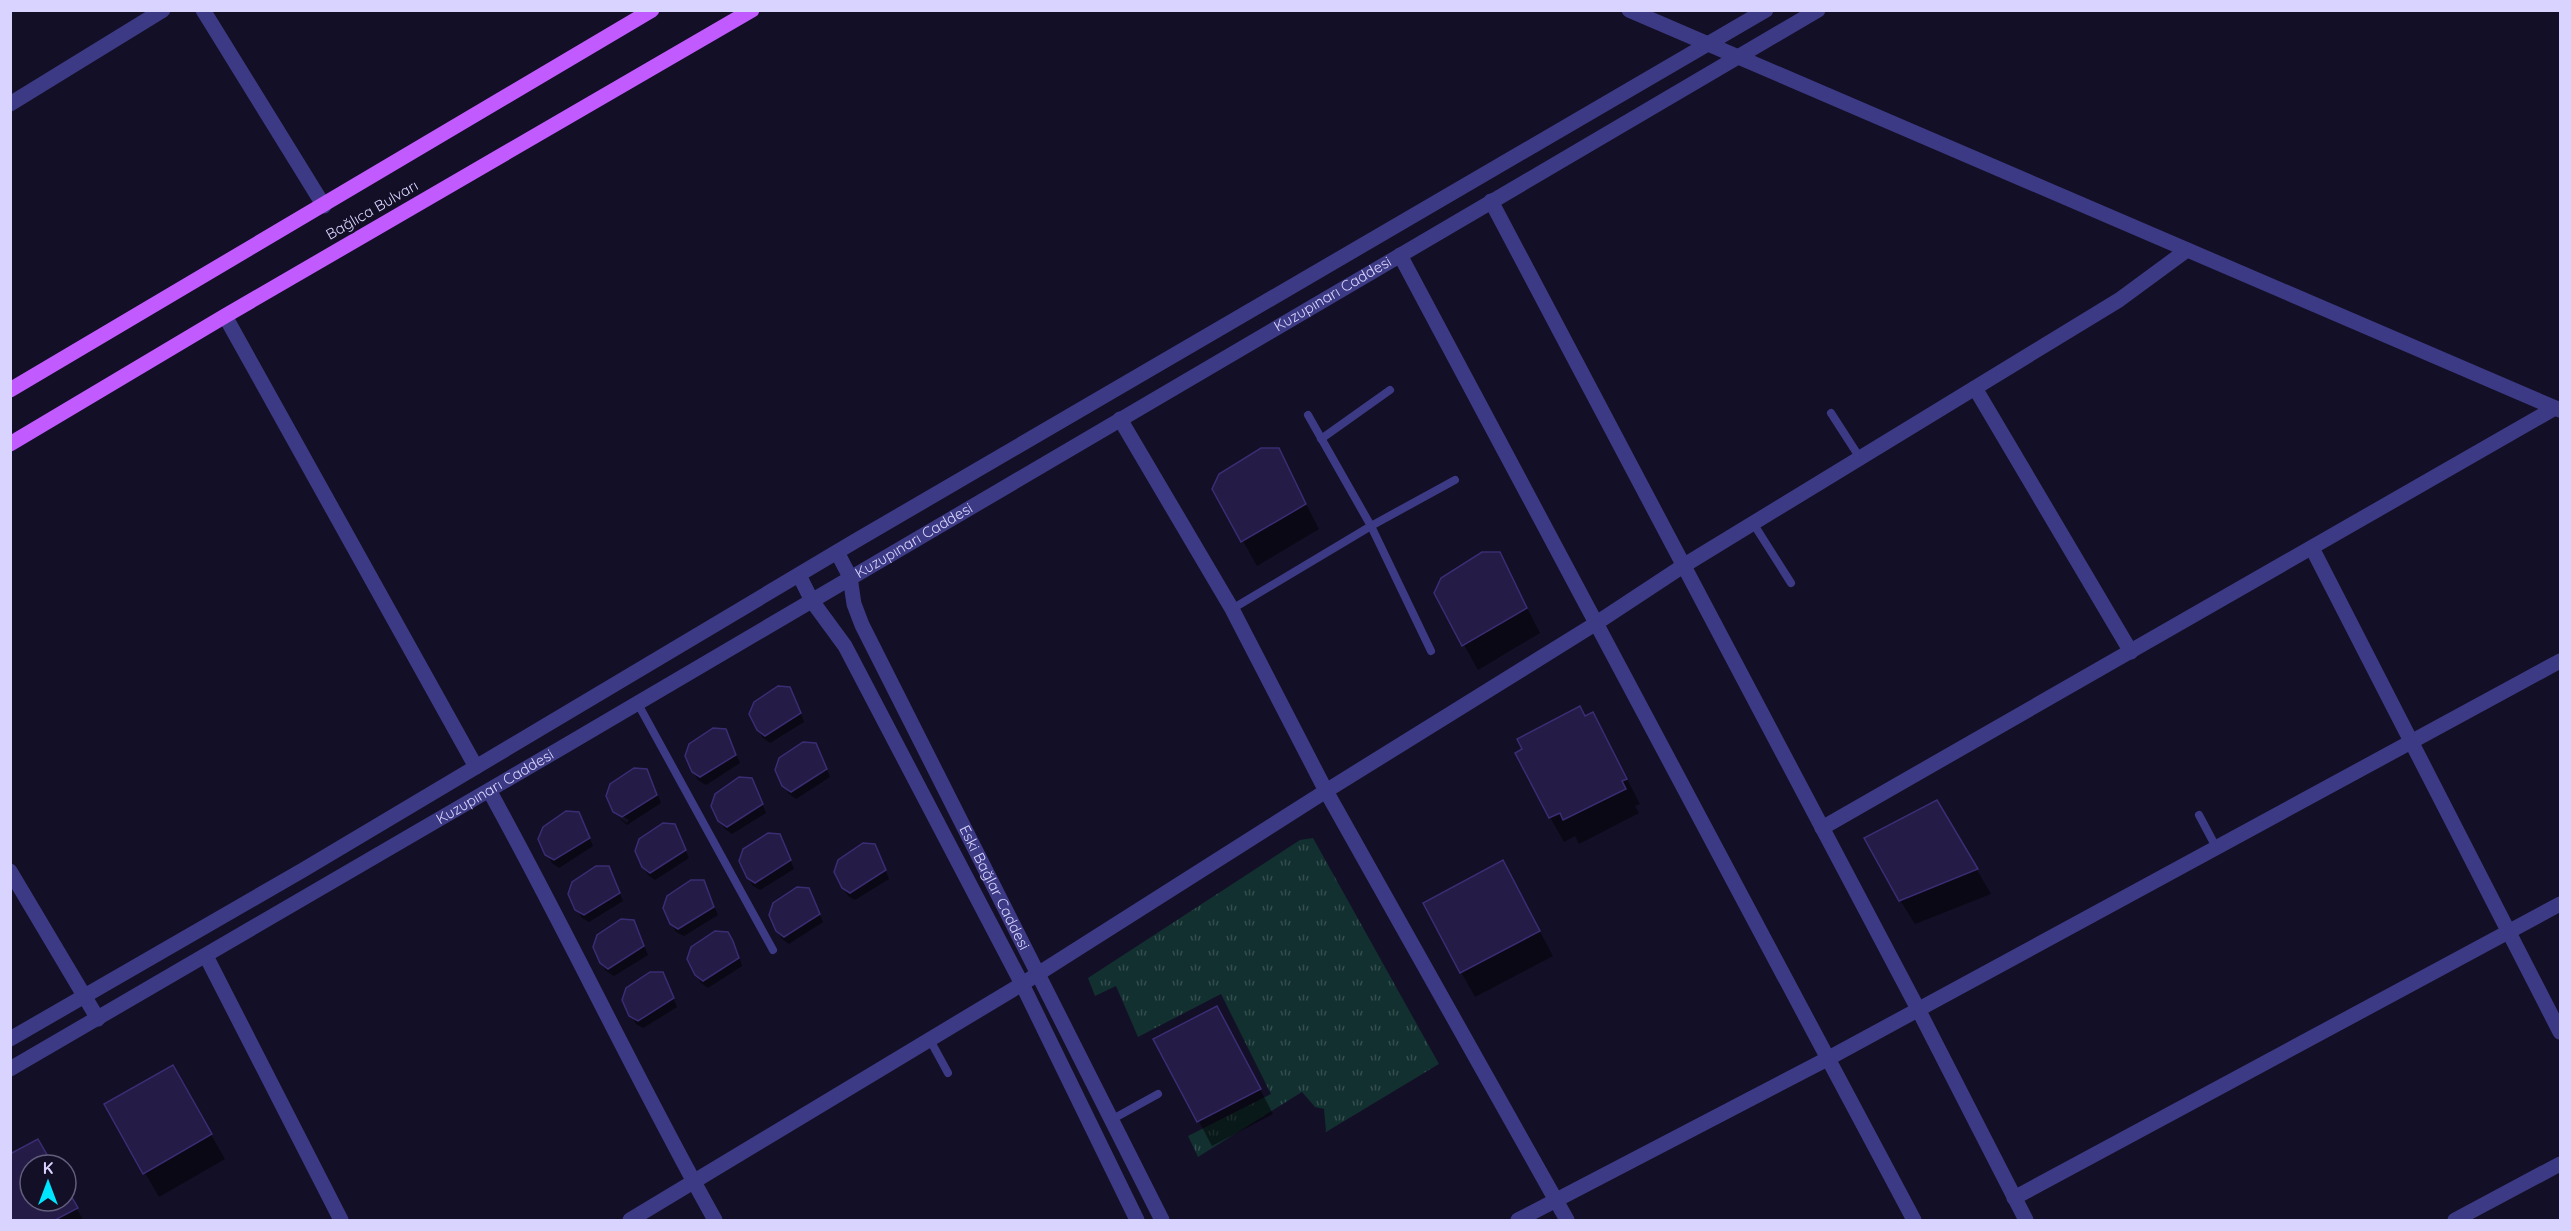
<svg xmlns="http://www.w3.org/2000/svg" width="2571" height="1231" font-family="Quicksand,sans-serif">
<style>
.grass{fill:url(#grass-tufts)}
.shadow{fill:#0007}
.building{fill:#241b47;stroke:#3b2d73;stroke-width:1.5}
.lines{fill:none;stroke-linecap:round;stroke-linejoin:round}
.service{stroke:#3d3a85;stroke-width:8}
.minor{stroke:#3d3a85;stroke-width:15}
.tertiary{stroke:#3d3a85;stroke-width:15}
.primary{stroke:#c25bff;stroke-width:15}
.labels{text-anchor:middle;stroke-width:5;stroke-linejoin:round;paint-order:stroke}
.street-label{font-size:15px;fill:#d9d4ff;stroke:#130f26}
</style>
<defs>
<pattern id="grass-tufts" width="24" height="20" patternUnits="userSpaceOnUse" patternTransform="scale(1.5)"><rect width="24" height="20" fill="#12302f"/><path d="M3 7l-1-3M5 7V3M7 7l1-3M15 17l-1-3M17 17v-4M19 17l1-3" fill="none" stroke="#344d4e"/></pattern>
</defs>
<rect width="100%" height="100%" fill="#130f26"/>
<path class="grass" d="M1313 838 1439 1064 1326 1132 1324 1109 1315 1107 1302 1092 1198 1157 1188 1136 1271 1094 1221 994 1138 1037 1116 986 1095 996 1088 978 1300 840Z"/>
<g class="shadow">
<path d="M1278 450 1319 529 1257 566 1214 489Z"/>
<path d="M1499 554 1540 633 1478 670 1435 593Z"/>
<path d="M794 696 804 722 770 743 763 738 758 730Z"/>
<path d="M729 738 740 763 706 785 698 780 693 771Z"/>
<path d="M1606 739 1640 804 1635 806 1639 813 1579 844 1575 836 1564 842 1550 817Z"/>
<path d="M820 753 830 777 796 799 789 794 784 786Z"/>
<path d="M651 778 661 803 627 825 618 817 627 823 629 820 614 811Z"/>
<path d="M756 788 766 813 732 834 725 829 720 821Z"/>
<path d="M1937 802 1991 894 1915 924 1900 900Z"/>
<path d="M583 821 593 846 559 868 552 863 547 854Z"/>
<path d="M674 825 689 858 655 880 648 875 643 867Z"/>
<path d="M784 844 794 869 760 890 753 886 748 877Z"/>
<path d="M879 854 889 879 855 900 848 896 843 887Z"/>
<path d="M613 876 623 901 589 922 582 918 577 909Z"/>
<path d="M1516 887 1553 956 1475 997 1461 972Z"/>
<path d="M808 889 823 922 789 944 782 939 777 931Z"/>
<path d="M707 890 718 915 684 936 676 932 671 923Z"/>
<path d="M637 930 648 955 614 976 606 971 601 963Z"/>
<path d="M727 933 737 950 742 966 708 988 701 983 696 974Z"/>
<path d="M667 982 677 1007 643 1028 636 1024 631 1015Z"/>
<path d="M1230 1032 1273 1114 1212 1146 1155 1039Z"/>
<path d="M172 1067 225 1159 159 1197 106 1105Z"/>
<path d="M10 1156 52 1165H30V1201H66V1190L83 1220H10Z"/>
</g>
<g class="building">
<path d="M1261 448H1279L1306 504 1241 542 1212 489 1219 474Z"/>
<path d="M1482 552H1500L1527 608 1462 646 1434 593 1441 578Z"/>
<path d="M778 686 790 687 801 713 765 736 757 730 749 714 754 702Z"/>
<path d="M1580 706 1585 716 1593 712 1627 779 1622 781 1626 789 1563 820 1560 813 1549 818 1515 753 1522 749 1517 739Z"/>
<path d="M713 728 726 729 736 755 700 777 692 772 685 756 689 744Z"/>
<path d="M803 742 816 743 827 769 791 792 782 786 775 770 779 758Z"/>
<path d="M634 768 647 769 657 795 622 817 613 812 606 796 610 784Z"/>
<path d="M739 777 752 778 763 804 727 827 718 821 711 806 715 794Z"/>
<path d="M1937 800 1978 869 1899 901 1864 838Z"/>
<path d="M566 811 579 812 590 838 554 860 545 855 538 839 543 827Z"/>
<path d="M663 823 675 824 686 850 650 873 642 867 635 851 639 839Z"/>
<path d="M768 833 780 834 791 860 755 883 747 878 739 861 743 849Z"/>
<path d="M863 843 875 844 886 870 850 893 842 888 834 872 838 860Z"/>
<path d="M1503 860 1540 931 1460 973 1423 903Z"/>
<path d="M596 866H609L620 893 584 915 575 910 568 894 572 882Z"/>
<path d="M691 880H704L714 907 678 929 670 924 663 908 667 896Z"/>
<path d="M797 887 809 888 820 914 784 937 776 931 769 915 773 903Z"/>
<path d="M621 919 634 920 644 946 608 969 600 963 593 947 597 935Z"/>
<path d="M715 931 728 932 733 941 739 958 703 981 695 975 687 959 691 947Z"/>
<path d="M650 972H663L674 998 638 1021 629 1016 622 1000 626 988Z"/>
<path d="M1217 1006 1261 1089 1197 1122 1153 1039Z"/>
<path d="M173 1065 212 1134 143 1174 104 1104Z"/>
<path d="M38 1139 53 1165H30V1201H66V1187L78 1208 55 1220H10V1154Z"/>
</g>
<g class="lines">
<g class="service">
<path d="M1831 413 1860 458"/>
<path d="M1308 415 1371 526 1431 651"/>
<path d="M1321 439 1390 390"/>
<path d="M1753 523 1791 583"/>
<path d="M1232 609 1371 526 1455 480"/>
<path d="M638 704 773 950"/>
<path d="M2199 815 2216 847"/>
<path d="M930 1040 948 1073"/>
<path d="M1111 1120 1158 1094"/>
</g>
<g class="minor">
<path d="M203 10 324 206"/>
<path d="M10 104 163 10"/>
<path d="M1491 201 1918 1009 2026 1220"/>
<path d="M1400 255 1914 1220"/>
<path d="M225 316 476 767"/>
<path d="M1975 388 2131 652"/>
<path d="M1120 419 1232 609 1326 791 1567 1220"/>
<path d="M2312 548 2560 1032"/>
<path d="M490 792C568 933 636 1079 715 1220"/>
<path d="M1822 828 2555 408"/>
<path d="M10 871 98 1019"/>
<path d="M206 956 341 1220"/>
<path d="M2014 1198 2560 904"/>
<path d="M630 1220 1022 984 1326 791 1595 624 1683 566 2119 300 2187 250"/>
<path d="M1518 1220 1829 1058 2560 661"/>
<path d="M2455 1220 2560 1164"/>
</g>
<g class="tertiary">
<path d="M1629 10 2560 410"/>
<path id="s1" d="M837 552 850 577 854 604 862 625 1162 1220"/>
<path d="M799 575 812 601 845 646 1022 984 1137 1220"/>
<path d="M10 1039 303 870 857 540 1766 10"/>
<path id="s2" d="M10 1069C615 720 1214 361 1818 10"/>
</g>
<g class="primary">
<path d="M10 390 652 10"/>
<path d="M10 444 225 316 752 10"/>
</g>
</g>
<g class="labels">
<g class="street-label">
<text transform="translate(372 210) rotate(-30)" y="5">Bağlıca Bulvarı</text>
<text dy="5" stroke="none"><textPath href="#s2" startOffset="1533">Kuzupınarı Caddesi</textPath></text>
<text dy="5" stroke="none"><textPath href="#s2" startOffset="1047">Kuzupınarı Caddesi</textPath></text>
<text dy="5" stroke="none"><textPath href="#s2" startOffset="561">Kuzupınarı Caddesi</textPath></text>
<text dy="5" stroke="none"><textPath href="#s1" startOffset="372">Eski Bağlar Caddesi</textPath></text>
</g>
</g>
<rect width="2571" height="1231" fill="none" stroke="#d9d4ff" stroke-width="24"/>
<g transform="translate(48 1183)"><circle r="28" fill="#130f26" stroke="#625e7d" stroke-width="1.5"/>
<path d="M0-4.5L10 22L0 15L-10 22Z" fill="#00e5ff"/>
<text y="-9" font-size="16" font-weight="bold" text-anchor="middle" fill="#d9d4ff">K</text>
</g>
</svg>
